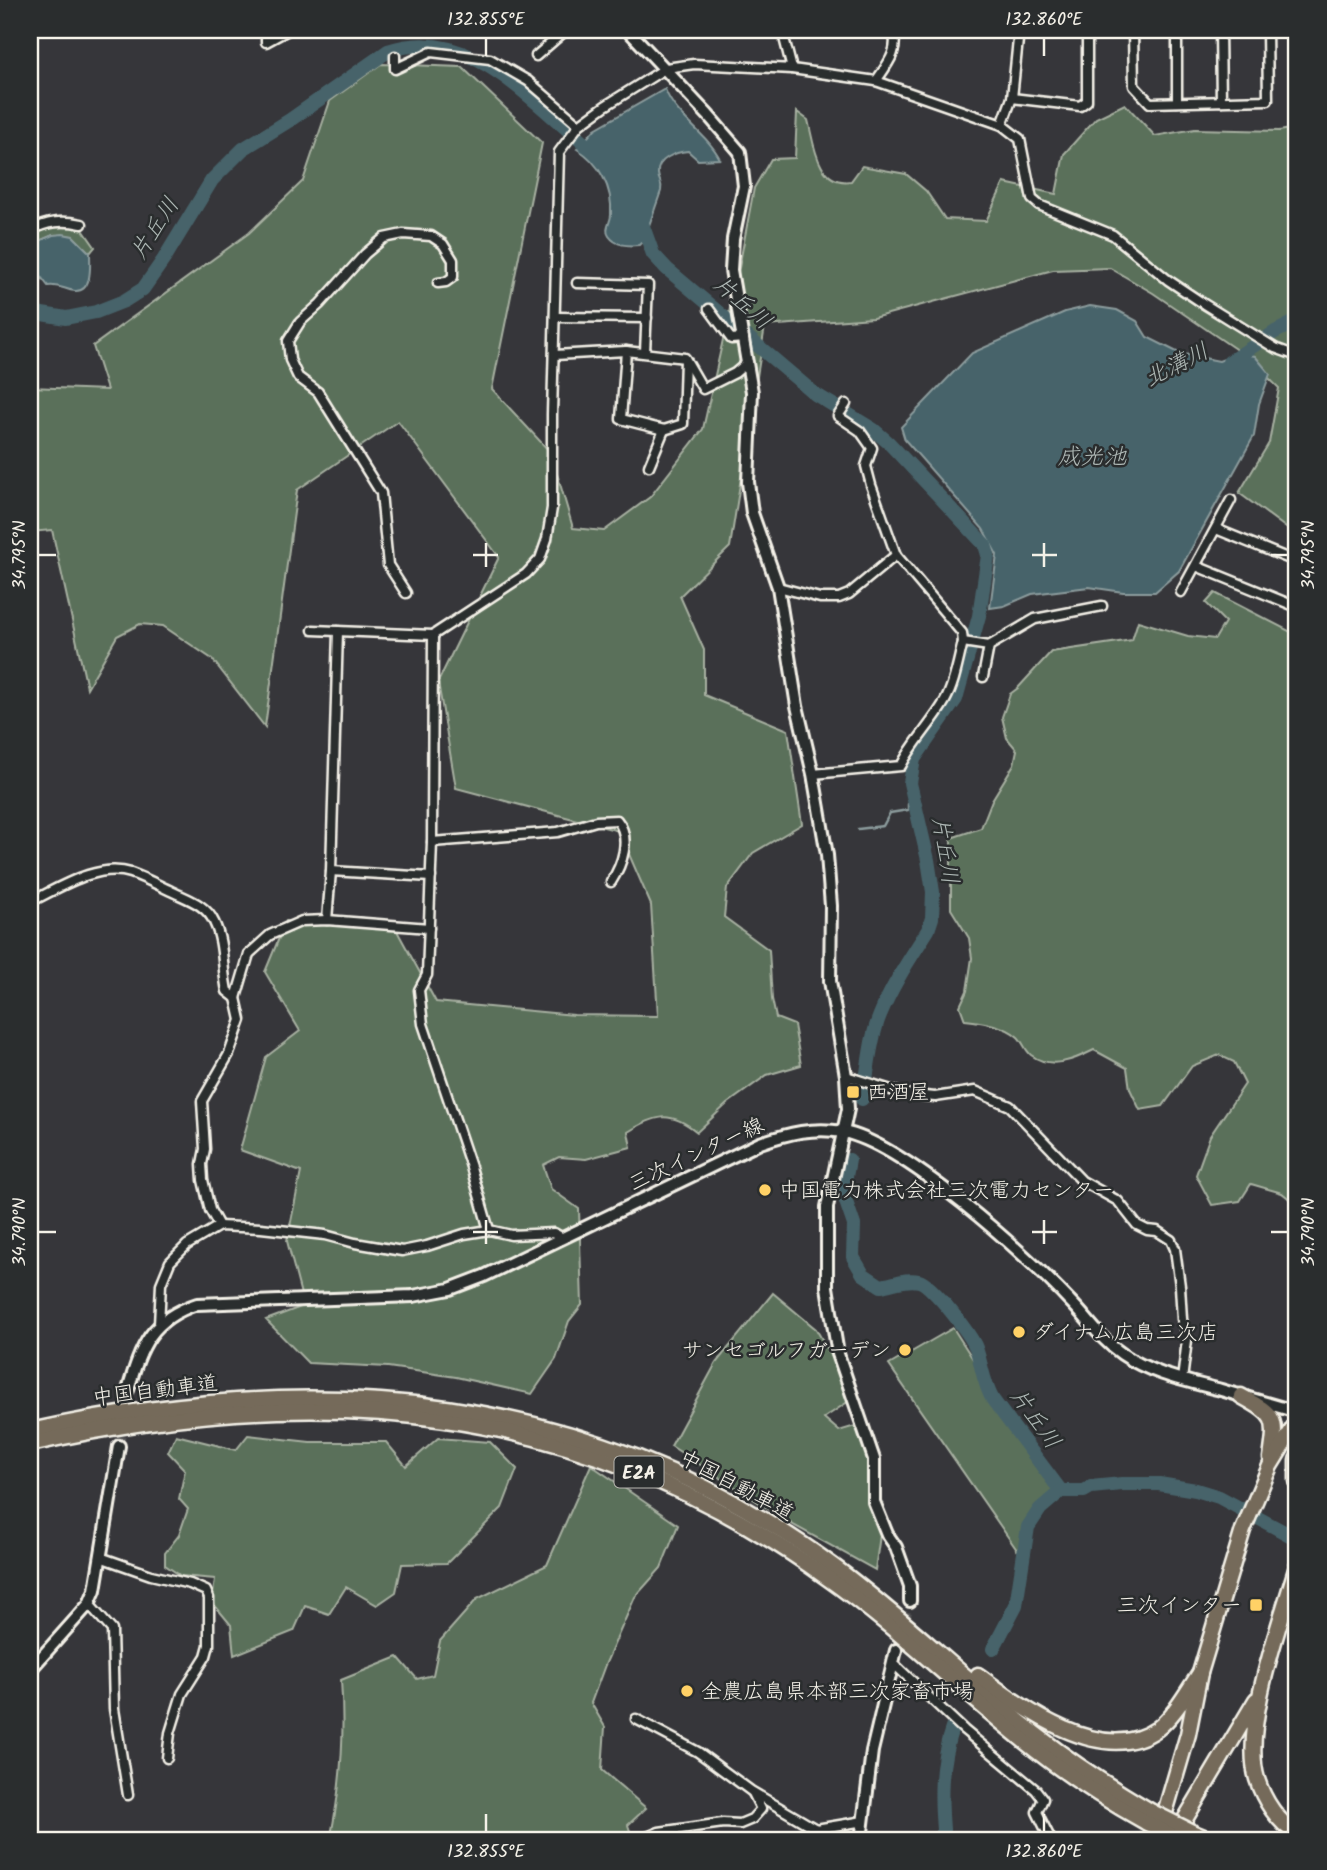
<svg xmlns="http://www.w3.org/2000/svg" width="1327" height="1870" font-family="Kalam,'Klee One',sans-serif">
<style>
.green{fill:#5a6f5a;stroke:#a7b0a1;stroke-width:2}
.water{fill:#47646b;stroke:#8c9c9d;stroke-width:2}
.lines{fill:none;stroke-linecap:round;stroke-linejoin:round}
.stream{stroke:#8c9c9d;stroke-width:2.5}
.river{stroke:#47646b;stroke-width:14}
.secondary-tunnel{stroke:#525254;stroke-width:10;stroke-dasharray:10 5;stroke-linecap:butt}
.street-casing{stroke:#f4f1e8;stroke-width:13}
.secondary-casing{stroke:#f4f1e8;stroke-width:16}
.highway-casing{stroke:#f4f1e8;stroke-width:19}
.street{stroke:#2a2d2e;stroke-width:8}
.secondary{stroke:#2a2d2e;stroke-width:10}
.highway{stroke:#746a5a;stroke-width:14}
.highway-bridge-casing{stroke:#f4f1e8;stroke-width:19;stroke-linecap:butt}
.highway-bridge{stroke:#746a5a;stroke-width:14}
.ticks{fill:none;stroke:#f4f1e8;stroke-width:2.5}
.poi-dot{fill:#ffd166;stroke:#2a2d2e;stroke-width:2.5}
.labels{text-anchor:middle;stroke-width:5;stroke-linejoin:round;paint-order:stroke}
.shield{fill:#2a2d2e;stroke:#b7b6b0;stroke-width:2}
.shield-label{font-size:19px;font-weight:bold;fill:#f4f1e8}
.poi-label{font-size:21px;fill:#f4f1e8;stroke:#2a2d2e;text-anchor:start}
.street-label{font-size:21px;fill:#f4f1e8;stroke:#2a2d2e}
.water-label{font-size:23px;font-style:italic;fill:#afb9b6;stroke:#2a2d2e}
.neatline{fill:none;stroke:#f4f1e8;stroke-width:2.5}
.ticks-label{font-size:18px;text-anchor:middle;fill:#f4f1e8}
</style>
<rect width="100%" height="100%" fill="#36363a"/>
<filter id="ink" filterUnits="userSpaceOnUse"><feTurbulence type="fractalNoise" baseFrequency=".0143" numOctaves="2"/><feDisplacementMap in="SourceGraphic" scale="14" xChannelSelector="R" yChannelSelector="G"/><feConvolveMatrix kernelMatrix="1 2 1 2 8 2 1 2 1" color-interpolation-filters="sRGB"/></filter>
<g filter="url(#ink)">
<g class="green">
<path d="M381 64 462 67 542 143 492 389 551 453 573 528 604 531 650 497 703 429 739 268 754 188 771 159 795 158 797 112 808 120C814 144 817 186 851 181L862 166 906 174 926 191 945 219 986 221 1004 183 1056 194 1064 154 1096 118 1125 104 1155 136 1195 129 1279 131 1297 128V536L1239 493 1269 443 1279 388 1247 357 1153 293 1110 268 1053 270 873 318 765 326 730 547 680 596 704 650V695L788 730 802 824 753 853 727 888 724 917 769 950 772 999 776 1018 794 1025 801 1065 767 1075 727 1104 697 1132C670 1110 655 1115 628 1132L631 1147 586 1159 559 1157 543 1165 551 1189 579 1209 582 1305 569 1321 556 1359 532 1394 456 1377 388 1367 308 1363 266 1320 304 1306 287 1241 301 1172 240 1150 266 1057 300 1031 265 972 286 921 396 929 436 1002 574 1015 658 1016 651 905 619 831 456 788 438 682 499 557 398 421 297 490 265 727 212 659 163 626 140 624 117 636 87 688 52 530 30 532V387L107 390 93 346 249 233 303 181 330 101Z"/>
<path d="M55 223 81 227 95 247 90 253 73 236 53 235 30 245V234Z"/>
<path d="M1215 593 1297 635V1205L1282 1193 1251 1184 1240 1201 1212 1205 1196 1175 1210 1136 1245 1084 1234 1062 1219 1055 1192 1066 1163 1106 1140 1110 1130 1089 1127 1068 1094 1050C1074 1060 1051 1070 1031 1055 1025 1050 1023 1042 1018 1037 1005 1025 982 1022 965 1020L960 1006 967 991 972 958 969 938 951 909V838L981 828 992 800 1014 764 1017 750 1007 738 1002 717 1010 694 1018 688 1051 652 1132 640 1138 621 1188 636 1215 639 1225 622 1206 603Z"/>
<path d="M773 1293 816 1329 855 1397 824 1418 839 1431 862 1424 876 1464 883 1514 875 1570 795 1526 671 1446 716 1363Z"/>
<path d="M953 1328 1058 1491 1036 1514 1029 1537 1017 1550 889 1365Z"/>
<path d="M176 1435 236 1450 248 1435 310 1442H386L406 1466 438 1438 490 1442 517 1469 502 1508 447 1563 402 1564 396 1592 377 1605 346 1587 329 1614 305 1606 294 1631 234 1655 231 1625 212 1602 215 1579 181 1576 165 1565V1553L179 1535 188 1509 179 1499 185 1470 168 1452Z"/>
<path d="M591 1465 678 1525 661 1568 635 1597 605 1665 591 1703 605 1727 602 1770 646 1808 628 1825 633 1840H330C341 1788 345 1734 341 1680L398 1657 417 1679 433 1675 440 1641 477 1599 547 1565Z"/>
</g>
<g class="water">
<path d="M665 89C675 117 707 133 720 159L698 160 688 151C676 152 656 159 658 174 659 182 663 183 661 191L644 240 639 245C628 246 616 246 609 236 604 229 611 222 611 215 613 188 599 162 577 149L595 129Z"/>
<path d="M63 234 73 236 90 253C90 264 93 292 75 291 65 290 59 284 48 286L38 273H30V245L53 235Z"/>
<path d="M1090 306 1117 310 1137 321 1147 337 1179 353 1219 361 1240 353 1255 356 1270 374 1259 404 1254 436 1179 571 1155 592H1123L1089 587 1032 594 1004 606 990 608 997 555 983 529 905 440 901 427 972 353 1065 312Z"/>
</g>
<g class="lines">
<path class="stream" d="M858 829 883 826 890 813 908 810V804L914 803"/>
<g class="river">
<path d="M640 218 653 254 667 269 815 394 874 430 889 443 985 545 988 555 979 616 956 699 914 759 910 783 928 860 933 892 932 918 928 930C911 957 892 985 880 1015 869 1041 869 1072 862 1099"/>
<path d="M30 312 66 318 96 312 124 301 143 289 164 259 212 180 243 149 290 120 388 51C474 22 536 110 597 153"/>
<path d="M1229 362 1275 332 1297 321"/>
<path d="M849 1160 843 1193 854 1225 853 1257 863 1274 881 1286C894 1284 906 1278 919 1281 932 1284 971 1335 976 1348 982 1365 983 1383 993 1400L1061 1491"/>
<path d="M1061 1491H1084L1091 1487 1122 1484H1159L1196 1490 1219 1497 1297 1539"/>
<path d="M993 1649 1016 1605 1028 1527 1040 1509 1061 1491"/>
<path d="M944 1840C940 1800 939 1764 953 1725"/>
</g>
<g class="secondary-tunnel">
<path d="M119 1446 128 1390"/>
<path d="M896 1650 910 1601"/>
</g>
<defs>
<g id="street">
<path d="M266 30V42L288 30"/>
<path d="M782 30 792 69"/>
<path d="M1133 30 1134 86 1150 103 1268 100 1267 30"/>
<path d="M1220 30 1221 101"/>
<path d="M395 56V69L431 52 490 59 528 81 579 125"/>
<path d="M536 56 566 30"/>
<path d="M876 81C887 65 901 49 892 30"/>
<path d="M1012 98 1080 106 1087 101V30"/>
<path d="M1177 102V30"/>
<path d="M1002 125 1012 98 1019 30"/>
<path d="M30 231C47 221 63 220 82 224"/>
<path d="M577 283 648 285 645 352"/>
<path d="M709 309 731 339 744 338"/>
<path d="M555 317 647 318"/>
<path d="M626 351 621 419 664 430 683 424 685 359"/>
<path d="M555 355 626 351 685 358 703 389 735 373 748 362"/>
<path d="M649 466 664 430"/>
<path d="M1216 529 1297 562"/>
<path d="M1196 566 1297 607"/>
<path d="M778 587 820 598H839L849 594 896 555"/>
<path d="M1181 592 1231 500"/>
<path d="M406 593 388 565 381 493 318 392 298 377 290 360 288 341 300 322 320 304 365 254 384 238 403 234 431 236 443 244 453 260V277L446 282 438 283"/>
<path d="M313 630 433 635 526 574 540 559 547 539 552 508V414L559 152 579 125 605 106 666 68 694 64 792 69 876 81 1002 125 1020 139 1032 199 1039 205 1113 235 1168 280 1204 304 1275 348 1297 356"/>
<path d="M433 635 432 842 427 975 419 990 423 1024 471 1167 489 1230"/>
<path d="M963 642 989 646 1035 619 1102 606"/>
<path d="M983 677 989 646"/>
<path d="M813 774 901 766C913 742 932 724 945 701 955 683 958 661 963 642L962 633 896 555 871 485 866 466 872 448 860 431 838 416 846 404"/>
<path d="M432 842 558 832 596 821 617 820C632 838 622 865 611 882"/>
<path d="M331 871 431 877"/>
<path d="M30 902C59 888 98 862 131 873 145 878 158 885 171 891 187 899 206 904 214 922 224 942 222 968 227 991L236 998"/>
<path d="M327 920 331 871 338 631"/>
<path d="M846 1076 904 1094 935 1097 975 1091 1010 1106 1082 1181 1118 1201 1137 1225 1147 1230 1157 1231 1171 1240 1175 1249 1180 1286 1182 1319 1187 1340 1182 1380"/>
<path d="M219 1226 210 1210 203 1180 202 1164 205 1149 202 1101 229 1054 241 1020 236 998 249 954 270 935 302 921 327 920 429 928"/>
<path d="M159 1325 161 1284 170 1262 187 1245 219 1226 261 1228 325 1235 355 1243 402 1251 427 1246 464 1234 489 1230 511 1235 554 1233 563 1238"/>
<path d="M100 1557 151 1575 190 1584 206 1591 209 1598V1645L206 1656 182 1694 170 1733 167 1758"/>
<path d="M89 1604 112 1630 114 1709 128 1795"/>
<path d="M894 1664 964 1730 1036 1790 1043 1799 1037 1812 1051 1840"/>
<path d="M636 1719 698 1752 751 1791 816 1829 864 1821"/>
<path d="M640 1840 659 1832 723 1823 740 1824 752 1819 761 1809 753 1793"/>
<path d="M813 1840 816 1829"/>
</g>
<g id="secondary">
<path d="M628 30 708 115 740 152 744 186 733 239 731 270 752 392 748 482 752 513 778 587 797 706 813 774 827 855 831 906 830 981 846 1076 848 1109 827 1207V1287L838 1354 874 1459V1502L887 1534 896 1547 910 1586V1601"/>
<path d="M128 1390C141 1346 151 1319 197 1304L413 1296 450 1289 484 1276 760 1143C789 1133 813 1127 843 1132 903 1143 1027 1255 1070 1301 1088 1319 1101 1340 1122 1354 1151 1374 1187 1381 1221 1390 1246 1397 1272 1405 1297 1412"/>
<path d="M30 1670 89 1604 95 1590 119 1446"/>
<path d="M861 1840 872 1751 896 1650"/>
</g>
<g id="highway">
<path d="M1241 1396C1277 1416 1277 1418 1271 1458"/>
<path d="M30 1431C317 1368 593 1388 836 1568 906 1620 968 1683 1038 1736 1074 1764 1113 1789 1152 1812"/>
<path d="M30 1444C319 1379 580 1400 826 1577 896 1626 957 1687 1023 1740 1062 1772 1104 1799 1147 1823"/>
<path d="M1297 1460V1481"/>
<path d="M1297 1566C1282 1618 1241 1728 1257 1779 1264 1801 1278 1822 1297 1834"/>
<path d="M978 1675C1021 1707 1102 1768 1157 1729 1175 1715 1187 1692 1200 1673"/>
<path d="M1194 1833 1211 1840"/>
<path d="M1175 1836 1256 1700"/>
<path d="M1157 1840 1188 1734 1200 1673 1243 1530 1270 1466 1297 1422"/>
</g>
</defs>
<use href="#street" class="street-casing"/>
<use href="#secondary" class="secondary-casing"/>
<use href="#highway" class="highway-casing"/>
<use href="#street" class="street"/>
<use href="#secondary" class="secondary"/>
<use href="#highway" class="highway"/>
<defs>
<g id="highway-bridge">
<path d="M1152 1812 1194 1833"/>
<path d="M1147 1823 1181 1840"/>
</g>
</defs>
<use href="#highway-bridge" class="highway-bridge-casing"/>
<use href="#highway-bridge" class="highway-bridge"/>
</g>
</g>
<path class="ticks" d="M486 38V56M1044 38V56M486 543V567M1044 543V567M38 555H56M473 555H498M1032 555H1057M1271 555H1288M486 1220V1244M1044 1220V1244M38 1232H56M473 1232H498M1032 1232H1057M1271 1232H1288M486 1814V1832M1044 1814V1832"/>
<g class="poi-dot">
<rect x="846" y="1085" width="14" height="14" rx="3.5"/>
<circle cx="765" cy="1190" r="7"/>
<circle cx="1019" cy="1332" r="7"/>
<circle cx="905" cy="1350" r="7"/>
<rect x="1249" y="1598" width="14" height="14" rx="3.5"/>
<circle cx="687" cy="1691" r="7"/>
</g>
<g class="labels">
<rect class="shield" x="614.5" y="1456.5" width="49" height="31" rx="5"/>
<g class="shield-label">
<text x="639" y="1479">E2A</text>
</g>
<g class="poi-label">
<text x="867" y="1099">西酒屋</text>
<text x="779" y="1197">中国電力株式会社三次電力センター</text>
<text x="1033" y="1339">ダイナム広島三次店</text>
<text x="891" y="1357" text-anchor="end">サンセゴルフガーデン</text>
<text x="1242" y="1612" text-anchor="end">三次インター</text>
<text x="701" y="1698">全農広島県本部三次家畜市場</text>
</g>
<g class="street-label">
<text transform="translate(696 1154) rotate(-25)" y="7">三次インター線</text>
<text transform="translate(155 1390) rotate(-7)" y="7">中国自動車道</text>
<text transform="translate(737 1485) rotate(28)" y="7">中国自動車道</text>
</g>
<g class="water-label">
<text transform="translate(154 228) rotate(-57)" y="8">片丘川</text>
<text transform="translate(743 302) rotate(41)" y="8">片丘川</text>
<text transform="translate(1176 364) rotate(-27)" y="8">北溝川</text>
<text x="1092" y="464">成光池</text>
<text transform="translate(946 850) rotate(81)" y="8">片丘川</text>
<text transform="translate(1036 1418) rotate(54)" y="8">片丘川</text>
</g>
</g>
<rect width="1327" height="1870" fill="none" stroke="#2a2d2e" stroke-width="77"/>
<rect x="38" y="38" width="1250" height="1794" class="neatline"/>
<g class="ticks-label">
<text x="486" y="25">132.855°E</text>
<text x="1044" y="25">132.860°E</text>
<text transform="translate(19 555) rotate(-90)" y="6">34.795°N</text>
<text transform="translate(1308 555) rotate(-90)" y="6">34.795°N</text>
<text transform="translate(19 1232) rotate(-90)" y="6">34.790°N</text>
<text transform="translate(1308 1232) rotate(-90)" y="6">34.790°N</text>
<text x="486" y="1857">132.855°E</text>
<text x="1044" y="1857">132.860°E</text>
</g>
</svg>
